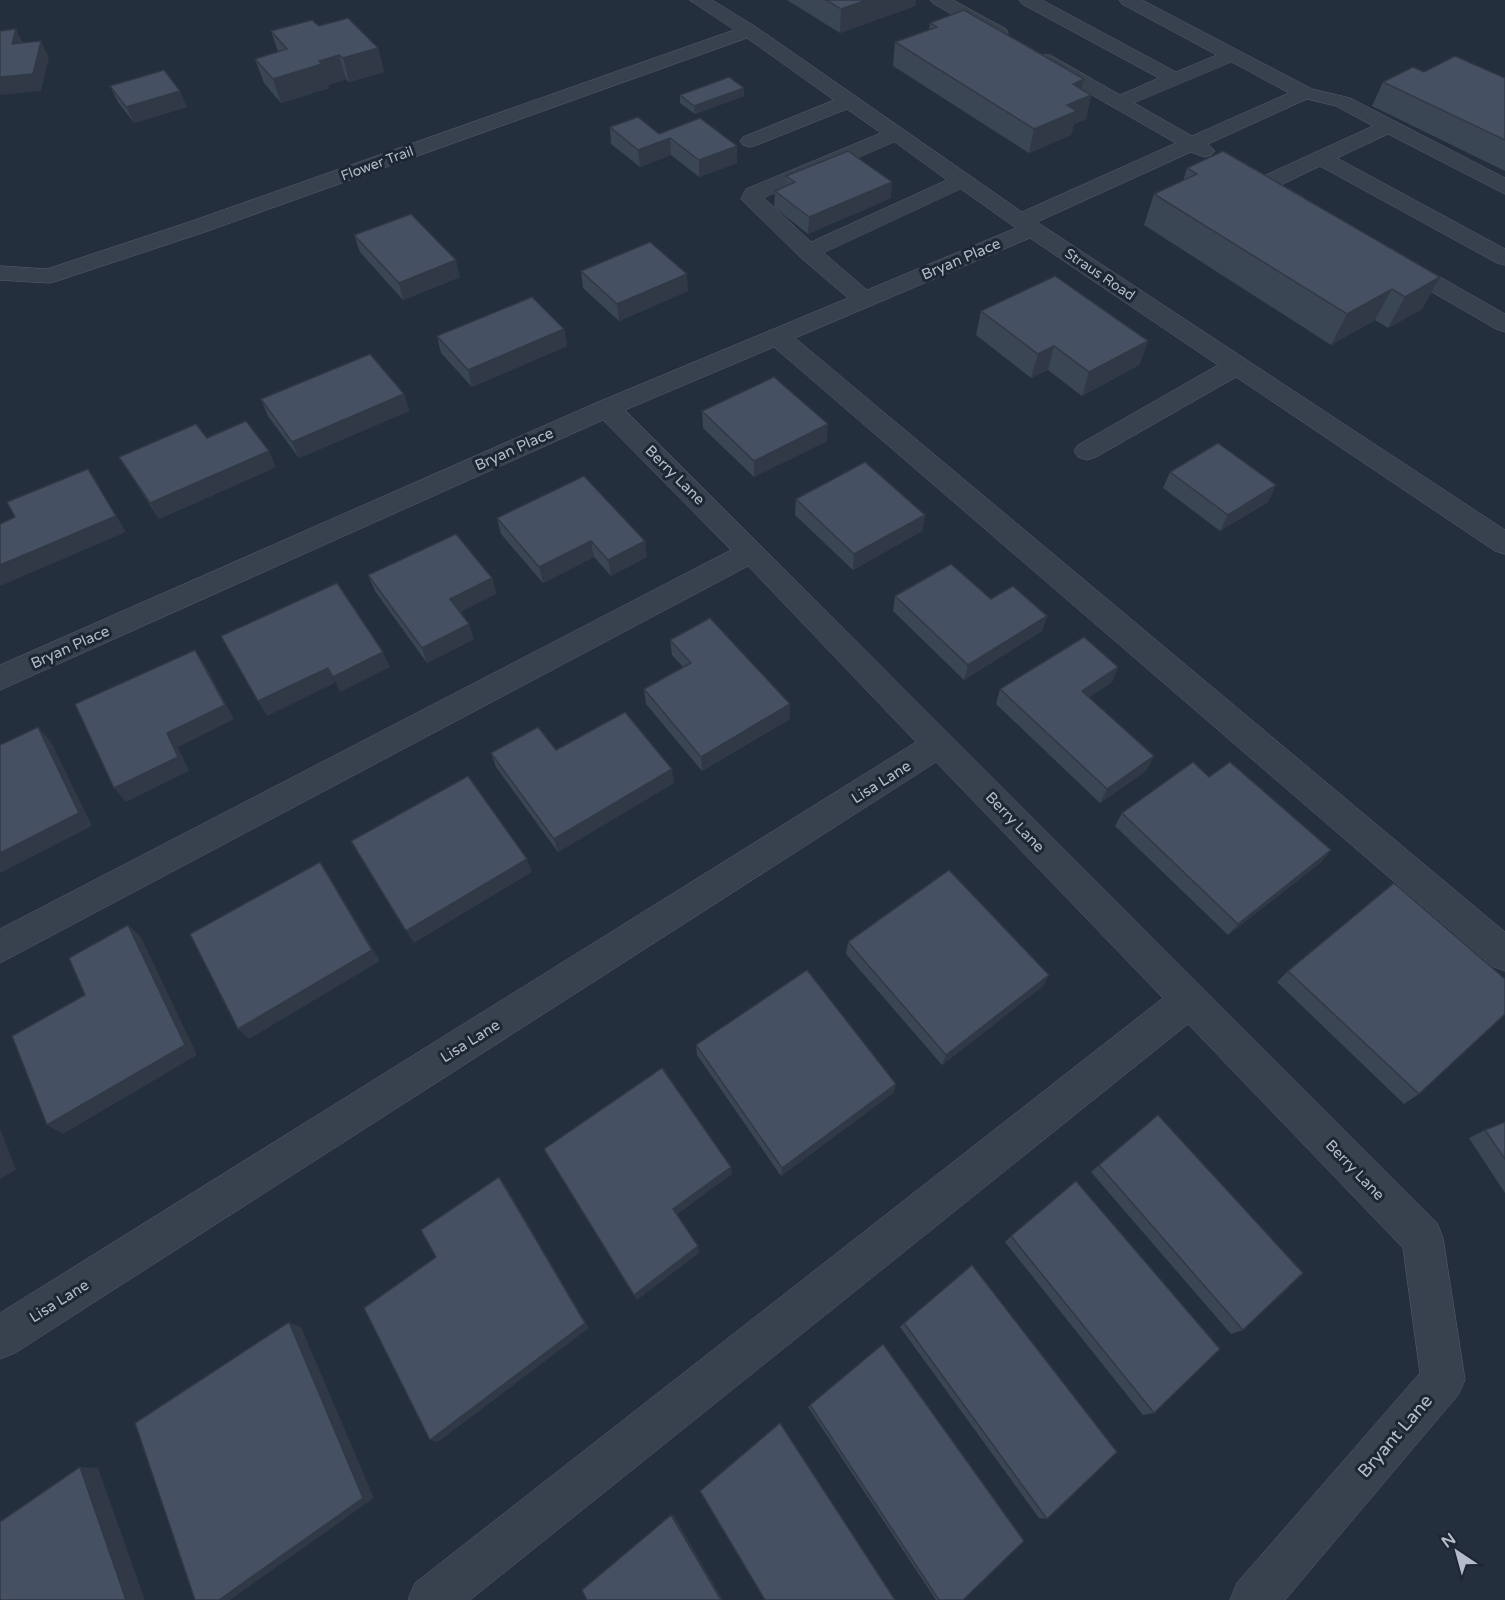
<svg xmlns="http://www.w3.org/2000/svg" width="1505" height="1600" font-family="'Varela Round',sans-serif">
<style>
.lines{fill:none;stroke-linecap:round;stroke-linejoin:round}
.minor-casing{stroke:#565f6c;stroke-width:1}
.minor{fill:#38414e;fill-rule:evenodd}
.wall{fill:#3b4654}
.shaded-wall{fill:#303945}
.building{fill:#455162;stroke:#303945;stroke-width:1.5}
.labels{text-anchor:middle;stroke-width:6;stroke-linejoin:round;paint-order:stroke}
.far-street-label{font-size:14px;fill:#b4bcc9;stroke:#1d2633}
.street-label{font-size:15px;fill:#b4bcc9;stroke:#1d2633}
.near-street-label{font-size:18px;fill:#b4bcc9;stroke:#1d2633}
</style>
<rect width="100%" height="100%" fill="#242f3e"/>
<g class="lines">
<defs>
<g id="minor">
<path d="M690 0H712L756 27 1022 212 1176 143 1036 63 1033 59 1036 55H1050L1120 95 1159 78 1022 4 1019 0H1042L1176 72 1217 55 1122 4 1119 0H1142L1312 89 1350 98 1505 178V194L1388 134 1337 158 1505 249V265L1497 263 1320 166 1281 185 1303 197 1306 202 1303 207C1286 211 1271 197 1257 189L1254 184 1257 179 1373 126 1336 106 1307 99 1208 144 1215 151 1211 155 1204 157 1191 152 1037 222 1505 530V554L1495 551 1236 377 1096 457 1087 460 1078 457 1074 451 1078 445 1218 365 1030 238 795 338 1505 932V971L1492 966 774 347 625 410 1437 1223 1443 1238 1465 1380 1458 1395 1285 1600H1230L1237 1583 1420 1373 1403 1248 1188 1024 470 1600H408L415 1583 1163 998 936 762 15 1353 0 1359V1313L916 742 748 566 0 963V929L731 550 603 420 0 690V665L598 402 848 298 800 257 741 199 746 189 881 133 847 109 757 145 750 147 743 145 740 141 743 137 834 100 747 38 205 232 57 281 49 283 0 280V266L47 269 189 222 734 30ZM1232 62 1289 93 1192 136 1134 103ZM895 142 947 180 811 242 764 198ZM961 189 1016 228 867 290 824 253Z"/>
<path d="M931 0H953L1006 29 1008 33 1006 37H992L934 4Z"/>
<path d="M1397 255 1405 257 1505 314V332L1496 329 1389 267 1385 262 1389 257Z"/>
</g>
</defs>
<use href="#minor" class="minor-casing"/>
<use href="#minor" class="minor"/>
</g>
<g class="wall">
<path d="M787 0H916L915 6 840 33Z"/>
<path d="M930 23 1081 89 1091 95 1086 119 1074 124 1071 135 1029 153 893 66 895 42 929 30Z"/>
<path d="M319 26 378 48 384 72 349 82 346 79 328 85 329 88 281 103 264 83 255 59 278 52 271 31Z"/>
<path d="M1424 72 1505 78V171L1372 106 1383 82Z"/>
<path d="M110 86 187 107 134 123 118 102Z"/>
<path d="M680 95 744 96 695 114 680 103Z"/>
<path d="M610 127 737 146V163L699 177 671 155 640 167 611 144Z"/>
<path d="M1187 168 1440 277 1422 309 1388 328 1375 320 1331 345 1144 225 1154 194 1183 181Z"/>
<path d="M786 176 891 198 808 234 774 207 775 191 786 186Z"/>
<path d="M354 235 460 277 403 300 360 252Z"/>
<path d="M581 271 688 291 619 321 583 288Z"/>
<path d="M981 311 1148 341 1139 365 1082 396 1048 370 1031 378 976 335Z"/>
<path d="M564 329 567 346 472 387 441 353 437 336Z"/>
<path d="M404 394 409 411 299 458 268 416 261 399Z"/>
<path d="M702 411 827 441 754 477 703 428Z"/>
<path d="M207 438 276 467 159 519 119 457Z"/>
<path d="M1170 472 1276 485 1268 502 1220 531 1163 488Z"/>
<path d="M584 476 647 557 611 576 594 557 543 583 501 534 497 518Z"/>
<path d="M796 499 925 515 922 531 853 570 795 515Z"/>
<path d="M368 575 492 578 496 594 460 612 474 639 427 663 375 591Z"/>
<path d="M895 596 991 599 1047 616 1042 631 964 680 893 611Z"/>
<path d="M670 640 790 704V719L702 771 646 704 644 689 683 667 672 655Z"/>
<path d="M1118 667 1112 682 1089 697 1147 770 1100 803 996 704 1000 689Z"/>
<path d="M556 750 674 783 558 852 496 767 491 753Z"/>
<path d="M1209 777 1331 850 1320 863 1228 935 1115 826 1122 813Z"/>
<path d="M848 942 1049 975 1043 986 942 1065 846 954Z"/>
<path d="M1288 971 1419 1094 1404 1104 1277 982Z"/>
<path d="M696 1045 896 1084 893 1093 781 1176 697 1055Z"/>
<path d="M1505 1122V1193L1469 1138 1485 1130Z"/>
<path d="M1099 1165 1243 1330 1231 1334 1091 1172Z"/>
<path d="M1011 1236 1154 1413 1143 1415 1005 1242Z"/>
<path d="M904 1323 1047 1519 1039 1518 900 1327Z"/>
<path d="M810 1405 963 1600H936L808 1407Z"/>
</g>
<g class="shaded-wall">
<path d="M867 0H916L915 6 840 33 841 9Z"/>
<path d="M16 29 24 45 12 44Z"/>
<path d="M41 41 49 58 41 91 0 95V77Z"/>
<path d="M378 48 384 72 349 82 343 58Z"/>
<path d="M339 55 346 79 328 85 329 88 281 103 273 79 319 61Z"/>
<path d="M1084 79 1079 100 1091 95 1086 119 1074 124 1071 135 1029 153 1034 129 1073 84Z"/>
<path d="M744 88V96L695 114 694 106Z"/>
<path d="M180 91 187 107 134 123 126 107Z"/>
<path d="M670 138 671 155 640 167 638 150Z"/>
<path d="M737 146V163L699 177V160Z"/>
<path d="M892 182 891 198 808 234 809 217Z"/>
<path d="M456 260 460 277 403 300 399 283Z"/>
<path d="M687 274 688 291 619 321 617 304Z"/>
<path d="M1440 277 1422 309 1388 328 1405 297Z"/>
<path d="M1392 289 1375 320 1331 345 1347 314Z"/>
<path d="M564 329 567 346 472 387 468 370Z"/>
<path d="M1148 341 1139 365 1082 396 1089 372Z"/>
<path d="M1054 346 1048 370 1031 378 1038 354Z"/>
<path d="M404 394 409 411 299 458 292 442Z"/>
<path d="M828 424 827 441 754 477V461Z"/>
<path d="M269 451 276 467 159 519 150 503Z"/>
<path d="M88 469 126 532 0 586V565Z"/>
<path d="M1276 485 1268 502 1220 531 1228 515Z"/>
<path d="M925 515 922 531 853 570 854 554Z"/>
<path d="M591 541 594 557 543 583 539 567Z"/>
<path d="M645 541 647 557 611 576 608 560Z"/>
<path d="M492 578 496 594 455 615 450 599Z"/>
<path d="M1047 616 1042 631 964 680 968 665Z"/>
<path d="M469 624 474 639 427 663 422 648Z"/>
<path d="M195 650 205 665 234 719 178 747 189 771 126 802 114 788 167 733Z"/>
<path d="M383 652 390 667 340 692 333 677Z"/>
<path d="M1118 667 1112 682 1076 705 1082 691Z"/>
<path d="M328 668 335 683 267 716 258 701Z"/>
<path d="M790 704V719L702 771 701 757Z"/>
<path d="M38 727 51 742 92 826 0 873V853Z"/>
<path d="M1154 756 1147 770 1100 803 1107 789Z"/>
<path d="M672 769 674 783 558 852 554 839Z"/>
<path d="M1331 850 1320 863 1228 935 1238 924Z"/>
<path d="M527 859 532 872 414 943 406 931Z"/>
<path d="M320 862 328 874 380 961 249 1039 238 1029Z"/>
<path d="M128 925 141 937 197 1055 63 1134 47 1125Z"/>
<path d="M1049 975 1043 986 942 1065 946 1055Z"/>
<path d="M896 1084 893 1093 781 1176 782 1168Z"/>
<path d="M0 1128 16 1170 0 1179Z"/>
<path d="M731 1167 732 1174 675 1216 673 1209Z"/>
<path d="M499 1177 505 1185 589 1328 438 1442 430 1440Z"/>
<path d="M698 1246 699 1253 637 1300 634 1295Z"/>
<path d="M289 1322 301 1327 374 1498 230 1600H219Z"/>
<path d="M80 1467 98 1468 145 1600H126Z"/>
<path d="M673 1514 723 1600H721L671 1515Z"/>
</g>
<g class="building">
<path d="M826 0H867L841 9Z"/>
<path d="M964 10 1084 79 1073 84 1091 95 1067 105 1077 111 1034 129 895 42 937 27 930 23Z"/>
<path d="M348 18 378 48 343 58 339 55 319 61 322 64 273 79 255 59 287 49 271 31 312 20 319 26Z"/>
<path d="M16 29 12 44 41 41 33 74 0 77V31Z"/>
<path d="M1455 56 1505 78V140L1383 82 1413 67 1424 72Z"/>
<path d="M164 70 180 91 126 107 110 86Z"/>
<path d="M729 77 744 88 694 106 680 95Z"/>
<path d="M638 117 659 134 700 118 737 146 699 160 670 138 638 150 610 127Z"/>
<path d="M848 151 892 182 809 217 775 191 795 182 786 176Z"/>
<path d="M1223 151 1440 277 1405 297 1392 289 1347 314 1154 194 1197 174 1187 168Z"/>
<path d="M411 214 456 260 399 283 354 235Z"/>
<path d="M650 242 687 274 617 304 581 271Z"/>
<path d="M1055 276 1148 341 1089 372 1054 346 1038 354 981 311Z"/>
<path d="M532 297 564 329 468 370 437 336Z"/>
<path d="M370 354 404 394 292 442 261 399Z"/>
<path d="M774 377 828 424 754 461 702 411Z"/>
<path d="M246 421 269 451 150 503 119 457 196 424 207 438Z"/>
<path d="M1218 443 1276 485 1228 515 1170 472Z"/>
<path d="M865 462 925 515 854 554 796 499Z"/>
<path d="M88 469 116 516 0 565V524L15 517 7 502Z"/>
<path d="M584 476 645 541 608 560 591 541 539 567 497 518Z"/>
<path d="M456 534 492 578 450 599 469 624 422 648 368 575Z"/>
<path d="M951 564 991 599 1013 586 1047 616 968 665 895 596Z"/>
<path d="M337 583 383 652 333 677 328 668 258 701 221 636Z"/>
<path d="M710 618 790 704 701 757 644 689 691 663 670 640Z"/>
<path d="M1084 637 1118 667 1082 691 1154 756 1107 789 1000 689Z"/>
<path d="M195 650 225 705 167 733 178 757 114 788 75 704Z"/>
<path d="M625 712 672 769 554 839 491 753 538 727 556 750Z"/>
<path d="M38 727 79 813 0 853V745Z"/>
<path d="M1193 762 1209 777 1230 762 1331 850 1238 924 1122 813Z"/>
<path d="M468 776 527 859 406 931 351 841Z"/>
<path d="M320 862 372 950 238 1029 190 934Z"/>
<path d="M949 870 1049 975 946 1055 848 942Z"/>
<path d="M1394 883 1505 979V1014L1419 1094 1288 971Z"/>
<path d="M128 925 185 1045 47 1125 12 1036 85 995 69 958Z"/>
<path d="M807 970 896 1084 782 1168 696 1045Z"/>
<path d="M662 1068 731 1167 673 1209 698 1246 634 1295 544 1149Z"/>
<path d="M1158 1115 1303 1273 1243 1330 1099 1165Z"/>
<path d="M1505 1122V1159L1485 1130Z"/>
<path d="M499 1177 585 1323 430 1440 364 1308 436 1257 421 1230Z"/>
<path d="M1076 1181 1220 1349 1154 1413 1011 1236Z"/>
<path d="M972 1265 1117 1452 1047 1519 904 1323Z"/>
<path d="M289 1322 363 1498 219 1600H195L135 1423Z"/>
<path d="M883 1344 1024 1541 963 1600H939L810 1405Z"/>
<path d="M780 1423 895 1600H765L700 1491Z"/>
<path d="M80 1467 126 1600H0V1522Z"/>
<path d="M671 1515 721 1600H587L582 1590Z"/>
</g>
<g class="labels">
<g class="far-street-label">
<text transform="translate(377 163) rotate(-20)" y="5">Flower Trail</text>
<text transform="translate(1100 274) rotate(34)" y="5">Straus Road</text>
</g>
<g class="street-label">
<text transform="translate(961 259) rotate(-23)" y="5">Bryan Place</text>
<text transform="translate(514 449) rotate(-24)" y="5">Bryan Place</text>
<text transform="translate(675 475) rotate(45)" y="5">Berry Lane</text>
<text transform="translate(70 647) rotate(-24)" y="5">Bryan Place</text>
<text transform="translate(881 782) rotate(-32)" y="5">Lisa Lane</text>
<text transform="translate(1015 822) rotate(46)" y="5">Berry Lane</text>
<text transform="translate(470 1041) rotate(-32)" y="5">Lisa Lane</text>
<text transform="translate(1355 1170) rotate(46)" y="5">Berry Lane</text>
<text transform="translate(59 1301) rotate(-32)" y="5">Lisa Lane</text>
</g>
<g class="near-street-label">
<text transform="translate(1395 1436) rotate(-49)" y="6">Bryant Lane</text>
</g>
</g>
<g transform="translate(1457 1552) rotate(324)" stroke="#1d2633" stroke-width="4.5" paint-order="stroke">
<path d="M0-4.5L10 22L0 15L-10 22Z" fill="#b4bcc9"/>
<text y="-9" font-size="16" font-weight="bold" text-anchor="middle" fill="#b4bcc9">N</text>
</g>
</svg>
